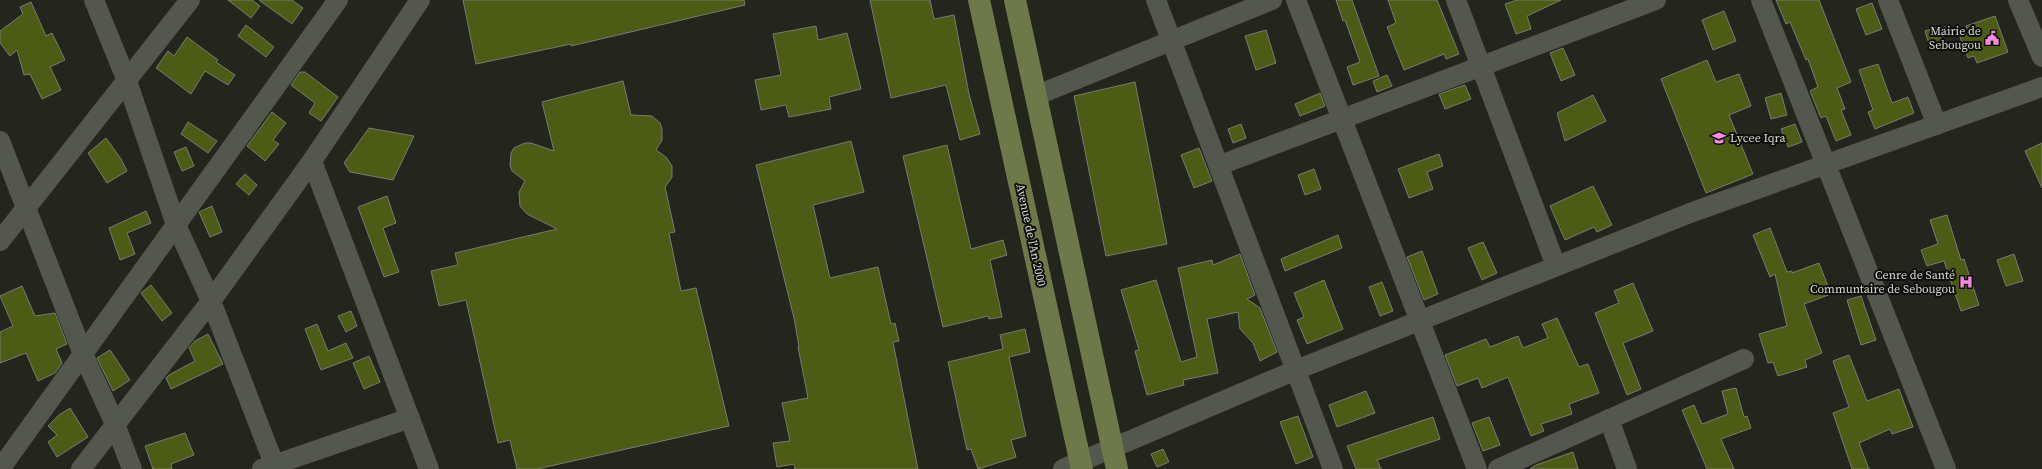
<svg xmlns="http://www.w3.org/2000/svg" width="2042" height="469" font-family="'Source Serif 4',serif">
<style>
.building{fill:#4c5c14;stroke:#787b71}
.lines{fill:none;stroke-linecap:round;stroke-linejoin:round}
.minor{stroke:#54574e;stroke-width:20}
.major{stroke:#6d7948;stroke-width:22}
.labels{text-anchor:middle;stroke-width:4;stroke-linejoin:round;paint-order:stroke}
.poi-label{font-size:12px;fill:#d9dbd5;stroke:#0e0f0b;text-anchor:end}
.street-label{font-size:12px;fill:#d9dbd5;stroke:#0e0f0b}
</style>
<rect width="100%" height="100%" fill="#24261e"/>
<g class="building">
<path d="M228 0H252L260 6 251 18Z"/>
<path d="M259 0H292L303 8 292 24Z"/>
<path d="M463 0H744L745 5 571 46V44L476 64Z"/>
<path d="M870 0H930L934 19 954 15 969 94 980 134 960 140 946 85 891 98Z"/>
<path d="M1336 0H1352L1379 76 1353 85 1347 67 1360 62 1345 20 1343 21Z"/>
<path d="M1388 0H1437L1459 54 1446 59 1444 54 1404 70 1387 27 1396 23Z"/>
<path d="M1517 0H1561L1527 16 1531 29 1516 34 1505 4Z"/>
<path d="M1776 0H1819L1851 82 1837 88 1845 109 1841 110 1851 135 1836 141 1826 116 1821 118 1810 91 1818 87 1808 59 1806 60 1790 22 1786 24Z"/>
<path d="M31 2 46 36 52 33 65 60 50 67 61 90 42 99 30 74 24 75 17 50 10 56 0 43V31L23 14 20 7Z"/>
<path d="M1872 3 1882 29 1866 35 1856 9Z"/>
<path d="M1724 11 1736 41 1713 50 1702 20Z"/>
<path d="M1995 16 2008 52 1977 63 1974 56 1968 58 1960 37 1969 34 1966 26Z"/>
<path d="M246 25 274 47 266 57 238 36Z"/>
<path d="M816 26 818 40 847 33 861 89 829 97 831 109 789 117 786 105 761 110 755 80 781 75 773 34Z"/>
<path d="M1937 27 1943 46 1931 50 1925 31Z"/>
<path d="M1266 30 1276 63 1256 70 1245 36Z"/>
<path d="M187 37 218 60 216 62 235 75 228 85 205 71 191 94 156 68 168 51 174 56Z"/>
<path d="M1563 48 1575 75 1561 81 1550 53Z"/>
<path d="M1707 60 1716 82 1739 74 1751 106 1729 115 1753 174 1706 193 1661 79Z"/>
<path d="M1878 64 1892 103 1908 97 1914 113 1875 129 1868 112 1873 110 1859 70Z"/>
<path d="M300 72H305L338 97 321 121 309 113 315 103 291 85Z"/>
<path d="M1387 75 1392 86 1377 92 1373 81Z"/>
<path d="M623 81 631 115 652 116 660 123 662 129V140L656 150 666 157 672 166V177L665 187 675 232 669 233 681 291 696 288 729 426 537 469H517L510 440 498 443 466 300 439 306 431 271 458 265 455 253 557 229 527 214 520 206 519 192 525 181 512 171 510 165 511 153 514 148 525 143H531L554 151 542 102Z"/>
<path d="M1135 82 1167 244 1106 256 1074 96Z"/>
<path d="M1465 85 1471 99 1445 109 1439 94Z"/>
<path d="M1320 93 1325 106 1300 116 1295 104Z"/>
<path d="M1781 93 1787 115 1771 119 1765 98Z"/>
<path d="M1593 95 1606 121 1565 141 1557 113Z"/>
<path d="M272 112 286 123 273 140 279 144 265 161 247 146Z"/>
<path d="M188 122 217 141 208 153 181 134Z"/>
<path d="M1241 124 1246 138 1233 143 1228 129Z"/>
<path d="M1795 124 1802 142 1788 147 1781 129Z"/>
<path d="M369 128 414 136 393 180 350 172 344 163Z"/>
<path d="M106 138 121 159 127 171 107 183 88 153Z"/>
<path d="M851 141 864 192 813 205 830 278 878 267 891 324 895 323 899 341 893 342 918 469H795L794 464 777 467 773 443 790 441 782 403 808 398 798 347H799L794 318 756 165Z"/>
<path d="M2042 143V188L2025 151Z"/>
<path d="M947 145 971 249 1003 240 1007 255 990 260 1002 317 989 319 988 316 943 327 903 156Z"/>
<path d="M186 147 194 166 182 171 174 152Z"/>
<path d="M1199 148 1212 181 1194 188 1181 155Z"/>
<path d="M1439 154 1443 166 1427 172 1433 189 1409 198 1398 169Z"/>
<path d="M1314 169 1321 189 1305 195 1298 175Z"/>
<path d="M245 174 257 185 249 195 236 184Z"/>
<path d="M1593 186 1612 225 1597 232 1594 227 1565 240 1550 206Z"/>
<path d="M387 196 396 223 383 228 399 272 384 277 358 207Z"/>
<path d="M212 206 222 232 210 237 199 212Z"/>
<path d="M146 211 151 223 127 233 135 254 120 260 109 228Z"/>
<path d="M1947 215 1961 260 1964 259 1979 305 1961 311 1944 261 1927 266 1921 250 1938 244 1930 220Z"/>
<path d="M1770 228 1787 272 1792 271V273L1819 263 1831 294 1804 304 1822 353 1805 360 1807 367 1778 376 1773 362 1768 363 1759 334 1787 326 1775 274 1770 277 1753 235Z"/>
<path d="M1338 235 1342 248 1285 271 1281 259Z"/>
<path d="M1483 242 1497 273 1482 280 1468 248Z"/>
<path d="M1422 251 1438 294 1424 300 1407 257Z"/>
<path d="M1240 254 1255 295 1247 299 1260 308 1277 352 1260 361 1253 343 1240 329 1238 312 1207 319 1218 373 1183 380 1184 385 1147 395 1135 351 1139 350 1121 290 1156 280 1181 362 1197 357 1178 268 1212 260 1213 265Z"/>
<path d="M2014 254 2023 281 2006 286 1997 260Z"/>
<path d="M1324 280 1343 329 1307 344 1297 320 1304 317 1294 293Z"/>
<path d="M1382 282 1393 311 1380 316 1369 287Z"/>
<path d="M1633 283 1653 331 1623 343 1641 389 1627 395 1595 313 1619 303 1614 291Z"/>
<path d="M151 285 172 313 162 321 141 293Z"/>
<path d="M22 286 35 316 55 313 67 344 56 349 62 363 55 373 38 381 26 353 0 363V332L13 326 0 296Z"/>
<path d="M1861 296 1876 340 1861 345 1847 300Z"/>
<path d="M351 311 357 326 346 332 338 316Z"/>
<path d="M1557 318 1579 367 1588 364 1599 393 1569 404 1572 414 1541 424 1544 431 1531 436 1508 377 1482 388 1478 378 1457 386 1445 355 1486 339 1490 347 1518 336 1523 348 1548 338 1542 324Z"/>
<path d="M317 324 328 351 346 343 353 358 321 370 305 329Z"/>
<path d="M1025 329 1030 352 1009 357 1026 436 1011 440 1016 457 978 469 971 449 967 450 948 362 1003 349 1000 335Z"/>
<path d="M208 334 223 364 171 389 166 378 169 375 195 361 189 348 195 341Z"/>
<path d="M110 350 130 380 113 391 97 358Z"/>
<path d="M1849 355 1867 401 1899 389 1913 427 1892 434 1890 429 1859 443 1869 469H1852L1833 413 1849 407 1833 361Z"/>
<path d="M369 356 380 382 364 389 353 363Z"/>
<path d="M1736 388 1744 417 1747 416 1751 428 1721 439 1734 469H1707L1682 410 1694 405 1702 424 1728 414 1722 391Z"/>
<path d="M1366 391 1375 413 1337 427 1329 405Z"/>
<path d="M70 408 88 437 57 457 48 442 57 435 48 426 59 415Z"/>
<path d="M1298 416 1313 457 1296 464 1280 422Z"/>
<path d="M1433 417 1440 439 1377 460 1381 469H1356L1347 446Z"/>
<path d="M1489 417 1500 445 1483 451 1472 423Z"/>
<path d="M185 433 194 455 171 464 172 469H153L145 446Z"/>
<path d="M1163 449 1169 462 1157 467 1151 454Z"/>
<path d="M1573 452 1578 469H1530L1536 465Z"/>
</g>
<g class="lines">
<g class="minor">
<path d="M94 0 127 81 176 225 211 301 276 469"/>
<path d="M1156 0 1333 469"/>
<path d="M1296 0 1477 469"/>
<path d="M1456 0 1556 266"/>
<path d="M1761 0 1946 469"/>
<path d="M1888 0 1937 125"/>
<path d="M2018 0 2042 57"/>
<path d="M1035 96 1272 0"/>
<path d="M0 141 83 354 115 424 132 469"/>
<path d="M312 161 429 469"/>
<path d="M1220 165 1656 0"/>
<path d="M0 241 190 0"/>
<path d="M1609 419 1627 469"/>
<path d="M0 469 338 0"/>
<path d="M81 469 211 301 312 161 420 0"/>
<path d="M262 469 410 418"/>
<path d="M1063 469 1296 370 1690 213 2042 87"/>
<path d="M1498 469 1744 359"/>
</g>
<g class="major">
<path d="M979 0 1082 469"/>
<path d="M1015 0 1117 469"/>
</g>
</g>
<defs>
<symbol id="civic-bare" viewBox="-9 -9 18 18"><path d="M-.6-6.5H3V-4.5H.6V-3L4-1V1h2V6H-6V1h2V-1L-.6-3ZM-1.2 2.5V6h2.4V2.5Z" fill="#f987e8" stroke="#0e0f0b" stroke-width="2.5" paint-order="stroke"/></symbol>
<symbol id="school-bare" viewBox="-9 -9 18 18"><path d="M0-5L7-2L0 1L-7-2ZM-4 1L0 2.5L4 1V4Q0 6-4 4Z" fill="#f987e8" stroke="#0e0f0b" stroke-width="2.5" paint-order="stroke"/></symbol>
<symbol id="hospital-bare" viewBox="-9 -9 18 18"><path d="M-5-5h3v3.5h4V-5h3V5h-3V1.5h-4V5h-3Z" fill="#f987e8" stroke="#0e0f0b" stroke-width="2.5" paint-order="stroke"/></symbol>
</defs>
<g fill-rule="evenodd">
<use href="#civic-bare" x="1982" y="28" width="20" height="20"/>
<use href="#school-bare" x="1709" y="128" width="20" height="20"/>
<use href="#hospital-bare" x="1956" y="272" width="20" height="20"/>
</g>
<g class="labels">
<g class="poi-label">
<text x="1981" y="35">Mairie de<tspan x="1981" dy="14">Sebougou</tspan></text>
<text x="1730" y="142" text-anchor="start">Lycee Iqra</text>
<text x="1955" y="279">Cenre de Santé<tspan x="1955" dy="14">Communtaire de Sebougou</tspan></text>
</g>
<g class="street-label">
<text transform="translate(1031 235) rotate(78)" y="4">Avenue de l'An 2000</text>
</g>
</g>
</svg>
